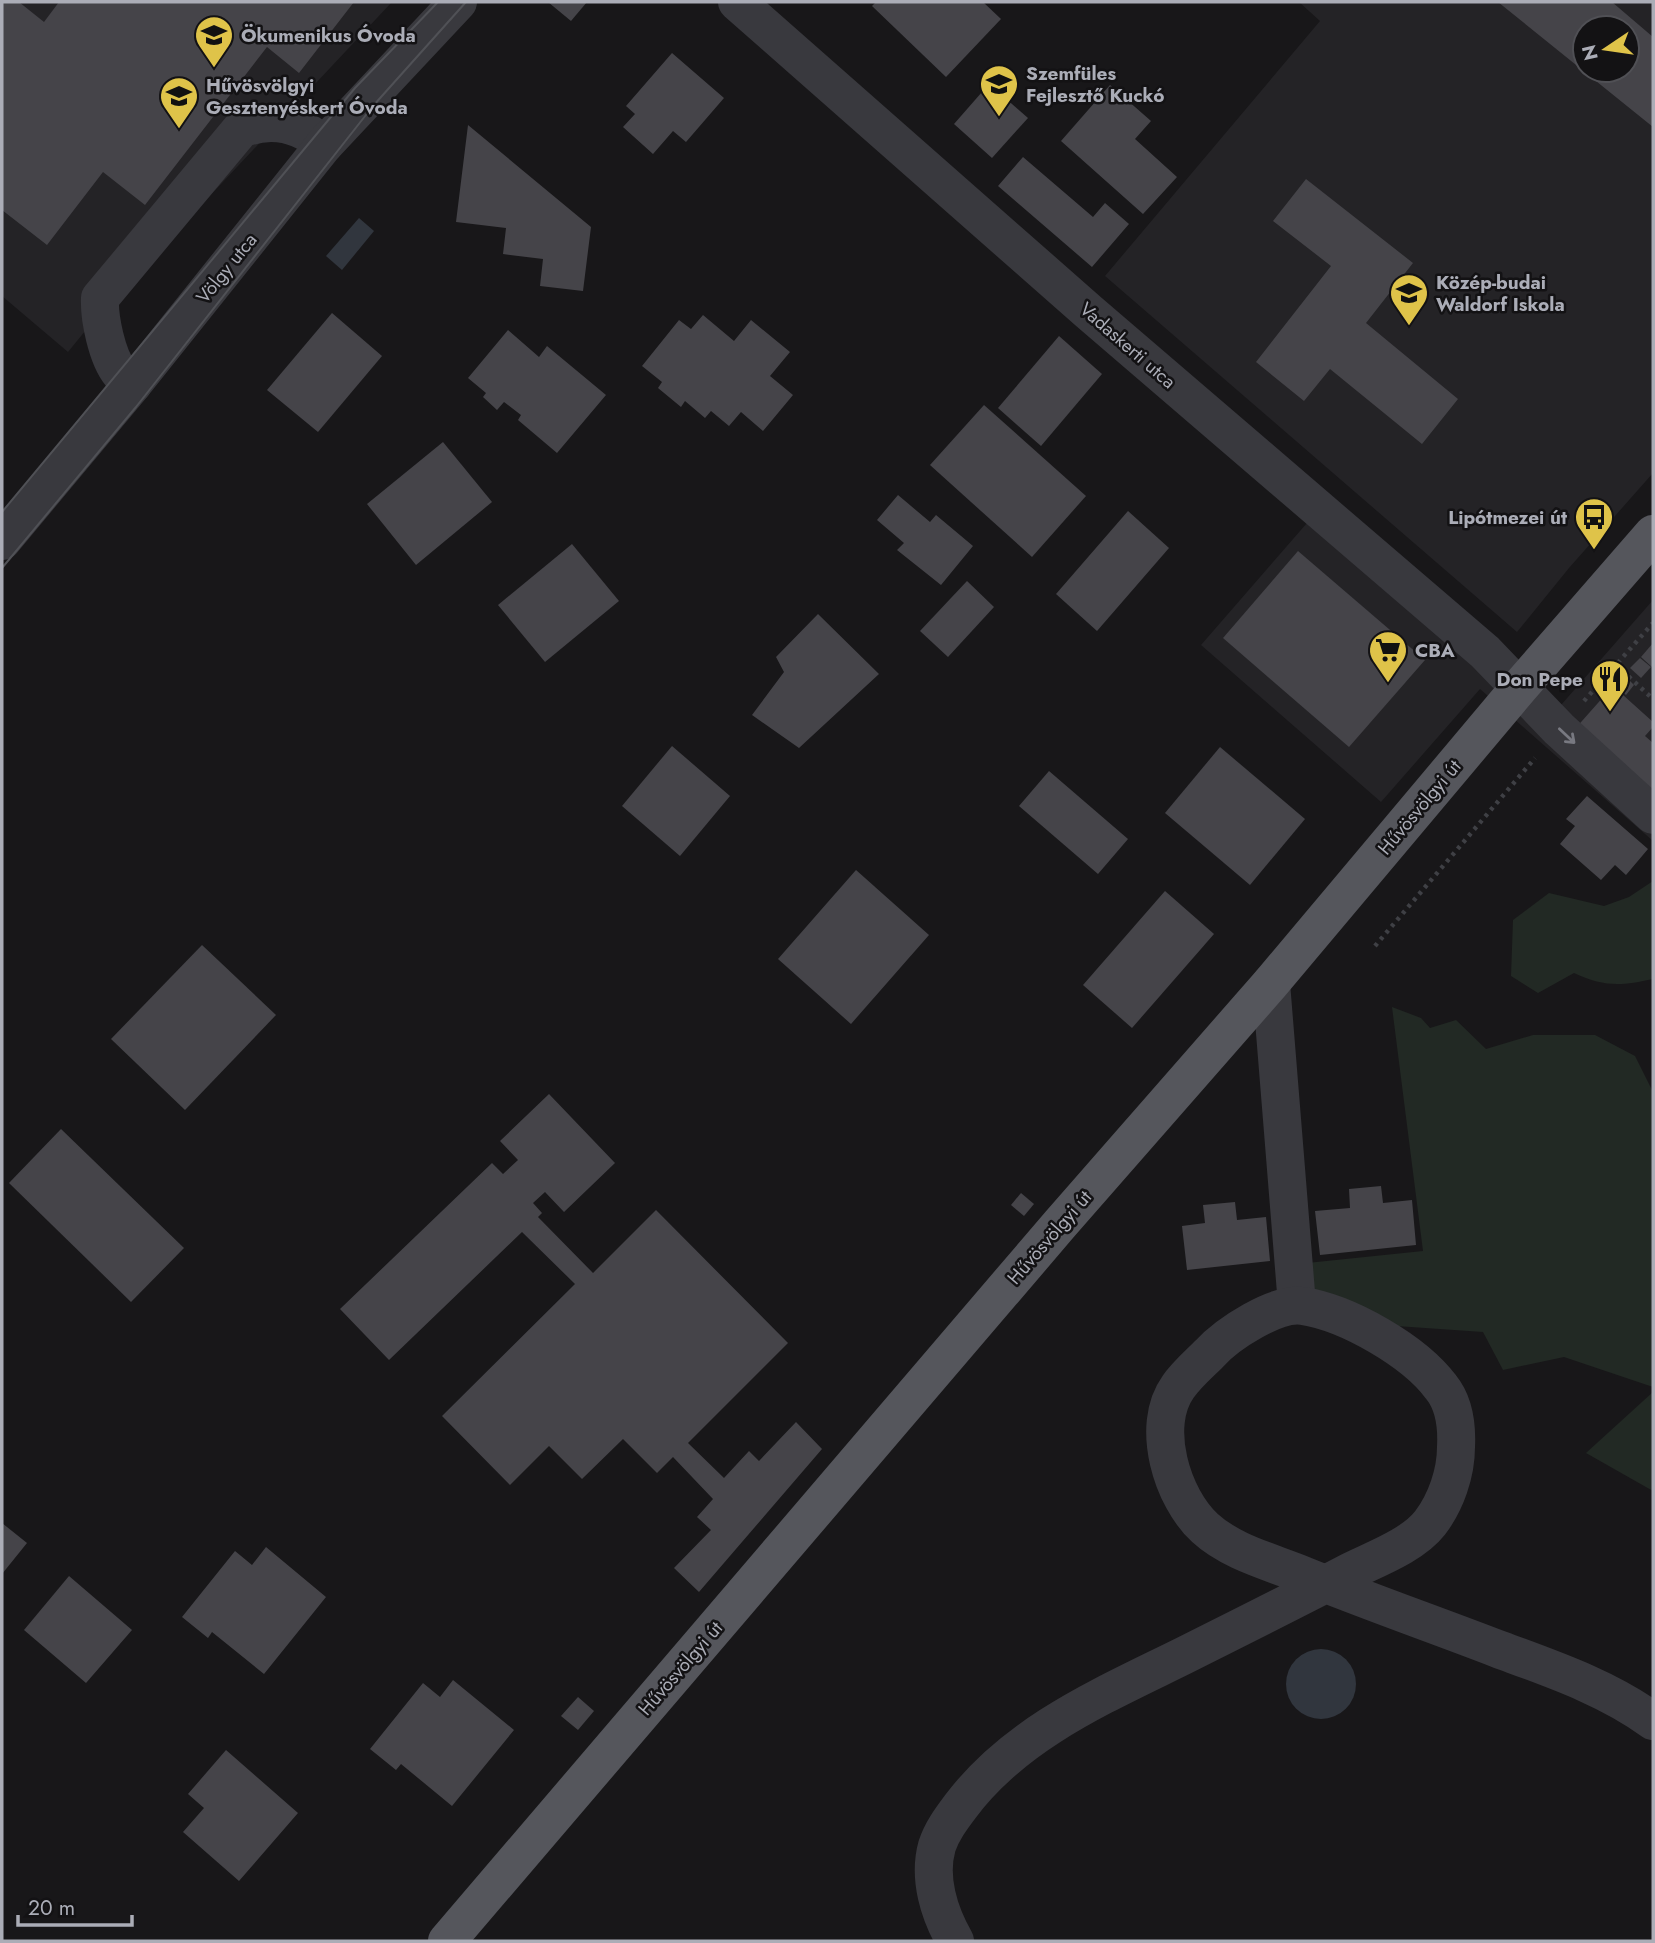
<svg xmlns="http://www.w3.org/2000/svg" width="1655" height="1943" font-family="Jost,sans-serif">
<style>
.built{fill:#242326;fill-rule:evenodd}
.green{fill:#222924}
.water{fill:#31363e}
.building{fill:#454449;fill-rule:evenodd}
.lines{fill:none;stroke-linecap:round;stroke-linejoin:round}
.path{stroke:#3f4045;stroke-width:4.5;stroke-dasharray:3.5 5;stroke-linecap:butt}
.minor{stroke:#39393e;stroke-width:38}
.major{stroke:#55565c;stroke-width:38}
.tram{stroke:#505156;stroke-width:2}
.oneway{stroke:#787981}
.labels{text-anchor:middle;stroke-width:5;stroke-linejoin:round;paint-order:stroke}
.poi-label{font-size:19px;font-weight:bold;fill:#abadb7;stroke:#131214;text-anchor:start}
.street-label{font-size:19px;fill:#abadb7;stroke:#131214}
</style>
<rect width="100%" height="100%" fill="#181719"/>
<g class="built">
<path d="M2 2H392L99 314 68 352 2 296Z"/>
<path d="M1299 2H1653V473L1569 568 1517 632 1105 276 1320 21ZM1585 28H1627V70H1585Z"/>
<path d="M1327 500 1561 705 1653 600V841L1480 689 1381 802 1201 645Z"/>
</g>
<g class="green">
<path d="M1653 881V979C1621 986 1604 987 1574 973L1538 993 1511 976 1513 920 1549 893 1604 906 1629 897Z"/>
<path d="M1392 1007 1421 1018 1430 1028 1456 1020 1486 1049 1533 1035H1595L1635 1056 1653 1092V1387L1564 1357 1503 1370 1483 1332 1382 1325 1308 1287 1307 1263 1423 1251Z"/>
<path d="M1653 1392V1491L1586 1453Z"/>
</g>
<g class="water">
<path d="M359 218 374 231 342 270 326 256Z"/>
<circle cx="1321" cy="1684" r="35"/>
</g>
<g class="building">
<path d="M3 2H19L44 22 59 2H354L299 73 267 47 145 205 103 172 47 245 2 210Z"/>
<path d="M548 2H587L571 21Z"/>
<path d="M876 2H983L1001 19 946 77 872 6Z"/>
<path d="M1498 2H1612L1653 37V127ZM1585 28H1627V70H1585Z"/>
<path d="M672 53 724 98 686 142 673 131 653 154 623 127 635 114 626 106Z"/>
<path d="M989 84 1028 118 992 158 954 124Z"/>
<path d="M1110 85 1151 121 1135 139 1177 177 1143 214 1061 141Z"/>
<path d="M468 125 591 227 583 291 540 286 543 259 503 254 506 228 456 222Z"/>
<path d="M1023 157 1093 217 1105 203 1129 224 1092 267 998 186Z"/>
<path d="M1306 179 1413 263 1366 323 1458 399 1422 444 1330 369 1304 401 1256 362 1331 266 1273 221Z"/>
<path d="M332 313 382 356 318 432 267 390Z"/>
<path d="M703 315 734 341 751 320 790 352 770 376 793 395 763 431 741 412 729 426 711 411 705 418 685 401 681 407 658 388 662 382 642 366 679 320 691 329Z"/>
<path d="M508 330 539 357 547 346 606 395 557 453 518 420 521 415 504 402 497 410 483 397 486 393 468 378Z"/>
<path d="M1059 336 1102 374 1041 446 998 408Z"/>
<path d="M984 405 1086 496 1032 557 930 465Z"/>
<path d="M443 442 492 502 416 565 367 504Z"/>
<path d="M898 495 930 522 936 515 973 546 941 585 897 550 904 543 877 520Z"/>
<path d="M1128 511 1169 548 1097 631 1056 594Z"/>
<path d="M572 544 619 601 545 662 498 605Z"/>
<path d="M1298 551 1425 660 1349 747 1223 638Z"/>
<path d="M967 581 994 607 948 657 920 631Z"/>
<path d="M818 614 879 674 799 748 752 715 784 672 776 657Z"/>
<path d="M1653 643V668L1641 657Z"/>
<path d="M1640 658 1651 667 1641 678 1630 668Z"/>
<path d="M1624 675 1634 685 1626 695 1615 685Z"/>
<path d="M1613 686 1653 722V727L1645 736 1653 743V802L1574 730Z"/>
<path d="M672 746 730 796 680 856 622 806Z"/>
<path d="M1220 747 1305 819 1250 885 1165 813Z"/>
<path d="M1049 771 1128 839 1098 874 1019 806Z"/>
<path d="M1587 796 1648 849 1626 875 1615 865 1601 880 1560 844 1575 826 1566 819Z"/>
<path d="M856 870 929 935 851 1024 778 959Z"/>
<path d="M1165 891 1214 934 1132 1028 1083 985Z"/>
<path d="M202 945 276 1015 185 1110 111 1039Z"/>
<path d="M549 1094 615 1163 564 1212 545 1192 533 1203 542 1213 538 1217 593 1273 656 1210 788 1343 688 1443 724 1478 749 1451 759 1461 796 1422 822 1449 699 1592 674 1568 711 1530 697 1517 713 1499 673 1457 657 1473 623 1439 582 1479 549 1446 510 1485 442 1416 575 1284 522 1232 389 1360 340 1309 492 1163 503 1174 518 1160 500 1141Z"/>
<path d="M61 1129 184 1248 131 1302 9 1183Z"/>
<path d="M1381 1186 1383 1203 1412 1200 1416 1245 1320 1255 1315 1211 1350 1208 1349 1189Z"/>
<path d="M1021 1193 1034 1204 1024 1216 1011 1205Z"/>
<path d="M1235 1202 1237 1220 1266 1217 1270 1261 1187 1270 1182 1226 1205 1223 1203 1205Z"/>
<path d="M2 1523 27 1543 2 1574Z"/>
<path d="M266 1547 326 1597 264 1674 212 1632 208 1638 182 1617 235 1551 252 1565Z"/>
<path d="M69 1576 132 1630 86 1683 24 1630Z"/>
<path d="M453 1680 514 1730 452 1806 401 1764 396 1770 370 1749 423 1683 440 1697Z"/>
<path d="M578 1697 594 1711 578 1730 561 1716Z"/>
<path d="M226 1750 298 1813 239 1881 183 1832 204 1808 188 1794Z"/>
</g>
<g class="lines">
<g class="path">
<path d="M1616 665 1653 699"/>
<path d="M1584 701 1653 623"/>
<path d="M1375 946 1535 758"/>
</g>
<g class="minor">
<path d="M737 2 1089 312 1485 652 1559 729 1653 815"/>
<path d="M133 384C129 380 124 377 120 373 107 357 99 318 100 298L241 129C272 117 300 123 324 145"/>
<path d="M2 541 133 384 324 145 458 2"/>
<path d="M1271 983 1297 1305"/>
<path d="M955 1941C939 1913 928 1878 937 1846 942 1831 951 1819 960 1807 1015 1733 1102 1696 1183 1656 1237 1629 1291 1602 1345 1574 1372 1560 1411 1547 1430 1523 1446 1502 1456 1473 1456 1447 1457 1427 1454 1403 1441 1387 1414 1351 1348 1313 1303 1306 1276 1302 1227 1334 1209 1354 1199 1364 1186 1375 1178 1387 1150 1426 1172 1498 1205 1528 1231 1552 1271 1562 1303 1575 1367 1601 1433 1624 1498 1649 1552 1669 1606 1687 1653 1721"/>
</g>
<path class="major" d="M447 1941 1060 1224 1271 983 1519 688 1653 534"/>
<g class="tram">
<path d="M2 512 355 88 438 2"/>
<path d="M2 568 136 407 373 106 466 2"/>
</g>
</g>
<defs><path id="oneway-shaft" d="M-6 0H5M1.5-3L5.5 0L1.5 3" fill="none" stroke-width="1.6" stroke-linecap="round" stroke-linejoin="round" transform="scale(1.75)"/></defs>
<use class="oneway" href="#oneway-shaft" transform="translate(1567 736) rotate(43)"/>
<defs>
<symbol id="school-pin" viewBox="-11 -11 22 30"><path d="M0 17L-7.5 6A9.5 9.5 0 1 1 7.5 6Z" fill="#dfc349" stroke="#131214"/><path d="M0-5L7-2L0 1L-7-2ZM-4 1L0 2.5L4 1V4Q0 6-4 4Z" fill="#111"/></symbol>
<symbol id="bus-pin" viewBox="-11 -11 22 30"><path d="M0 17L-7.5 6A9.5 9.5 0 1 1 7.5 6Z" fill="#dfc349" stroke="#131214"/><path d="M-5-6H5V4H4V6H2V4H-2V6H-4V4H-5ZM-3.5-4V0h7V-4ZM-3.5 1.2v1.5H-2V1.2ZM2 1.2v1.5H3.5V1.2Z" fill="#111"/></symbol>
<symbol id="supermarket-pin" viewBox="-11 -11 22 30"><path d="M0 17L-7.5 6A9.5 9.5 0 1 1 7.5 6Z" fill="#dfc349" stroke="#131214"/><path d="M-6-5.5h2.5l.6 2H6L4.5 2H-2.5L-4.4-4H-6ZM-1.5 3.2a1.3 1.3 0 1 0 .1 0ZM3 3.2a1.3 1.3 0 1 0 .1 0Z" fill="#111"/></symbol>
<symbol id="restaurant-pin" viewBox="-11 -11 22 30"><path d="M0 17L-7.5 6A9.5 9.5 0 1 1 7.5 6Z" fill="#dfc349" stroke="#131214"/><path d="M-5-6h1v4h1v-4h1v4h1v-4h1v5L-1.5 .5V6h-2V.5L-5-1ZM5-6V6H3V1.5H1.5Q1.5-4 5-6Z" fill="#111"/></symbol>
</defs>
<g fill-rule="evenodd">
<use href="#school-pin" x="192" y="13" width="44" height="60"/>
<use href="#school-pin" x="977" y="62" width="44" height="60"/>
<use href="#school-pin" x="157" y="74" width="44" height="60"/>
<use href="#school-pin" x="1387" y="271" width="44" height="60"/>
<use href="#bus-pin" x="1572" y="495" width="44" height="60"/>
<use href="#supermarket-pin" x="1366" y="628" width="44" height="60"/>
<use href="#restaurant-pin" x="1588" y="657" width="44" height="60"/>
</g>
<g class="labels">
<g class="poi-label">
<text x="241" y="42">Ökumenikus Óvoda</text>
<text x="1026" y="80">Szemfüles<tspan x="1026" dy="22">Fejlesztő Kuckó</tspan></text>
<text x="206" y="92">Hűvösvölgyi<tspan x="206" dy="22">Gesztenyéskert Óvoda</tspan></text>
<text x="1436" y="289">Közép-budai<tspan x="1436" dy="22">Waldorf Iskola</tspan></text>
<text x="1567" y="524" text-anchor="end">Lipótmezei út</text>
<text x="1415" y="657">CBA</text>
<text x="1583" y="686" text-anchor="end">Don Pepe</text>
</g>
<g class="street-label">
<text transform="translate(226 268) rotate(-51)" y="7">Völgy utca</text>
<text transform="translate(1128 345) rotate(41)" y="7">Vadaskerti utca</text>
<text transform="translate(1419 807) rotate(-50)" y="7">Hűvösvölgyi út</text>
<text transform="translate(1049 1237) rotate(-49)" y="7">Hűvösvölgyi út</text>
<text transform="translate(680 1668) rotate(-49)" y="7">Hűvösvölgyi út</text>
</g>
</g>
<rect width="1655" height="1943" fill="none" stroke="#abadb7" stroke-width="7"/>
<g transform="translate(1606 49) rotate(257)"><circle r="33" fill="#131214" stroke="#505055" stroke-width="2"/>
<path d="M0-5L12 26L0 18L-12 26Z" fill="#dfc349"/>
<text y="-10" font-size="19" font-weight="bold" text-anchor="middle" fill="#abadb7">N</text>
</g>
<path d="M18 1915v10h114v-10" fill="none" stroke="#abadb7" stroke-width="3.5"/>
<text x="28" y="1915" font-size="21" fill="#abadb7" stroke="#131214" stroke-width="5" paint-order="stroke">20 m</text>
</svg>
